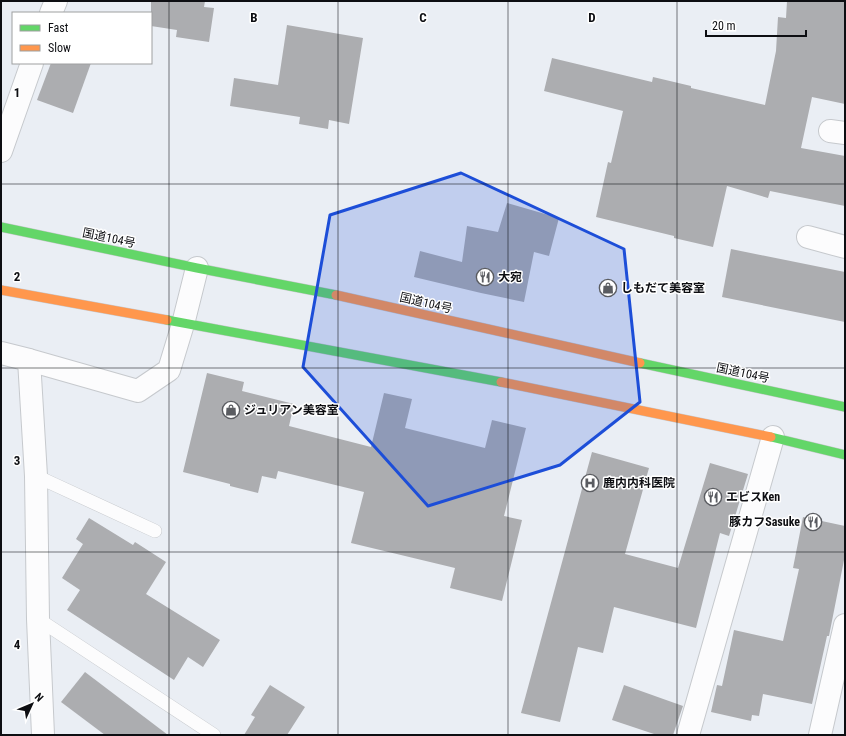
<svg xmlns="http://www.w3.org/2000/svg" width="846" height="736" font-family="'Roboto Condensed','Noto Sans JP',sans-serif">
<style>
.building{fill:#acadb0}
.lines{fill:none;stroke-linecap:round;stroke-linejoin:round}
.lane-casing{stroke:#c6c9cd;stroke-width:14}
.street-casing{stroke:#c6c9cd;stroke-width:24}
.fast-casing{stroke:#c7c8cc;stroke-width:10}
.slow-casing{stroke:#c7c8cc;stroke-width:10}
.lane{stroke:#fcfcfd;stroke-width:13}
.street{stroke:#fcfcfd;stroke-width:22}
.fast{stroke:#63d668;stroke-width:9}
.slow{stroke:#ff974d;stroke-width:9}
.marked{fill:#1d4ed8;fill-opacity:0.2;stroke:#1d4ed8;stroke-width:3;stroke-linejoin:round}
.grid{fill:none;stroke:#0d0e12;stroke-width:1;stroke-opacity:0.55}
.labels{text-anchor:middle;stroke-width:3;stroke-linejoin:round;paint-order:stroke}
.street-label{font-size:12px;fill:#0d0e12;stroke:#fff}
.poi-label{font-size:12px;font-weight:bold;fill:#0d0e12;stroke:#fff;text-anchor:start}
.grid-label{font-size:13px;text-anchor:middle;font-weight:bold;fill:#0d0e12;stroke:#fff;stroke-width:3;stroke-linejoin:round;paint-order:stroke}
</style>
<rect width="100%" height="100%" fill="#eaeef4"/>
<g class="building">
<path d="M151 1H205L204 7 214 8 209 42 176 37 177 30 151 26Z"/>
<path d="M787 1H845V104L812 97 801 148 845 156V206L770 191 768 198 727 186 713 247 674 238V236L596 217 608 162 611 163 623 111 544 91 552 58 652 82 653 77 691 86V88L765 105 776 51 778 17 786 18Z"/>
<path d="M287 25 363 38 349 124 329 120 328 129 299 124 300 117 230 106 234 78 278 85Z"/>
<path d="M51 63H91L73 113 37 100Z"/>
<path d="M507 203 559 218 549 256 534 252 524 302 481 293 414 277 420 251 462 262 467 226 498 232Z"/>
<path d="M731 249 845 272V322L722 297Z"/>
<path d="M207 373 244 382 242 391 294 404 289 426 371 447 384 393 412 399 405 428 485 448 492 420 526 428 504 516 522 520 502 601 450 588 455 568 351 543 364 492 278 471 276 479 262 476 258 493 230 486V484L183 472Z"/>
<path d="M592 452 649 468 625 554 678 568 710 463 748 474 729 536 720 533 696 628 614 607 603 653 578 647 560 722 521 713Z"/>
<path d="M803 517 845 526V555L829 636H827L812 704 763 694 759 716 752 715 751 721 711 712 717 685 722 686 734 630 783 641 799 569 793 568Z"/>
<path d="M89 518 133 545 135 542 166 562 146 594 220 640 203 667 188 657 174 680 67 610 80 590 62 578 83 544 76 539Z"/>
<path d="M85 672 168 735H105L61 702Z"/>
<path d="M270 685 305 707 287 735H244L255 717 251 715Z"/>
<path d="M624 685 683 706 673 735H657L612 720Z"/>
</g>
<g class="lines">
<defs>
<g id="lane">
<path d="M36 476 155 531"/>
<path d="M38 619 214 735"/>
</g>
<g id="street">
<path d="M51 13 56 1"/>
<path d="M830 131 845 133"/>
<path d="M1 151 32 63"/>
<path d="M808 237 845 247"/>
<path d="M1 353 29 360 138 391 169 370 183 324 197 268"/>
<path d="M29 360 36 476 38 619 43 735"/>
<path d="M688 735 773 437"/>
<path d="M820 735 845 625"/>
</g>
<g id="fast">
<path d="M1 227 197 268 336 295"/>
<path d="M167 320 501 382"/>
<path d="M640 363 845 407"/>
<path d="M771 437 845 455"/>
</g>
<g id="slow">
<path d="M1 290 167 320"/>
<path d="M336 295 640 363"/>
<path d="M501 382 771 437"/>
</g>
</defs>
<use href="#lane" class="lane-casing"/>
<use href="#street" class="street-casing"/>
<use href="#fast" class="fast-casing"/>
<use href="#slow" class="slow-casing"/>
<use href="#lane" class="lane"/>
<use href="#street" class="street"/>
<use href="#fast" class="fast"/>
<use href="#slow" class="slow"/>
</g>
<path class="marked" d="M461 173 624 249 640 402 560 465 428 506 303 367 330 215Z"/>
<path class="grid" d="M169 1V735M338 1V735M508 1V735M677 1V735M1 184H845M1 368H845M1 552H845"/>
<defs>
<symbol id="restaurant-ring" viewBox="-11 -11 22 22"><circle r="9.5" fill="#fff" stroke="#5a5c61" stroke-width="1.5"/><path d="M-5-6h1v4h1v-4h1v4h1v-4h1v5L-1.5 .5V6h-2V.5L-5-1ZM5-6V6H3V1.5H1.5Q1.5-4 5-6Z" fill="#5a5c61"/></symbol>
<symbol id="shop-ring" viewBox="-11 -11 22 22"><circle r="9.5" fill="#fff" stroke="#5a5c61" stroke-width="1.5"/><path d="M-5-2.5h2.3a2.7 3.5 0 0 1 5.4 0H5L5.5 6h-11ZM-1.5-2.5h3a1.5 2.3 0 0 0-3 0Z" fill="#5a5c61"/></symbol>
<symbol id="hospital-ring" viewBox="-11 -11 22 22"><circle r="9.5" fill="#fff" stroke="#5a5c61" stroke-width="1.5"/><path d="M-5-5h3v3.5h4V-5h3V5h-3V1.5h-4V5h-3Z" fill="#5a5c61"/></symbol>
</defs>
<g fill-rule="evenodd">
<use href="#restaurant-ring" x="475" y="267" width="20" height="20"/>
<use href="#shop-ring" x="598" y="278" width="20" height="20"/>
<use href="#shop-ring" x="221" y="400" width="20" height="20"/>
<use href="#hospital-ring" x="580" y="473" width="20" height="20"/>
<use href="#restaurant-ring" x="703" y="487" width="20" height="20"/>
<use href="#restaurant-ring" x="803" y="512" width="20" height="20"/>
</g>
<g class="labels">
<g class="street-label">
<text transform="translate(109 238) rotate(12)" y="4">国道104号</text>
<text transform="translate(426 303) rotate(13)" y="4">国道104号</text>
<text transform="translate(743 373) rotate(12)" y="4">国道104号</text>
</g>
<g class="poi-label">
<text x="498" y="281">大宛</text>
<text x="621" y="292">しもだて美容室</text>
<text x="244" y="414">ジュリアン美容室</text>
<text x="603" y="487">鹿内内科医院</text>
<text x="726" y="501">エビスKen</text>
<text x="800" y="526" text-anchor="end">豚カフSasuke</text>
</g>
</g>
<g class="grid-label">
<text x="254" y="22">B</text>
<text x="423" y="22">C</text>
<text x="592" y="22">D</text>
<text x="17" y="97">1</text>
<text x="17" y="281">2</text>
<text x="17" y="465">3</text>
<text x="17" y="649">4</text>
</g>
<rect width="846" height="736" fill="none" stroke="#0d0e12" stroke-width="4"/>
<rect x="12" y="12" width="140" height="52" fill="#ffffff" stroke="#9e9fa0"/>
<rect x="20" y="25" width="20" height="6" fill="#63d668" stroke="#9e9fa0"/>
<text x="48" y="32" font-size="12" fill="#0d0e12">Fast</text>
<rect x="20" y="45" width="20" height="6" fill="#ff974d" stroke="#9e9fa0"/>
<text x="48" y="52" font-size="12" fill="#0d0e12">Slow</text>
<g transform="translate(32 704) rotate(46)" stroke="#ffffff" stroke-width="3" paint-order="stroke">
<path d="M0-3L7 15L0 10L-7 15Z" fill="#0d0e12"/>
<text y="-6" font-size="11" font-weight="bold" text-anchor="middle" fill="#0d0e12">N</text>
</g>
<path d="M706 30v6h100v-6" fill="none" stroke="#0d0e12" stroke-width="2"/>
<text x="712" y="30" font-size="12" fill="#0d0e12" stroke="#ffffff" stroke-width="3" paint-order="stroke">20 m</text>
</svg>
